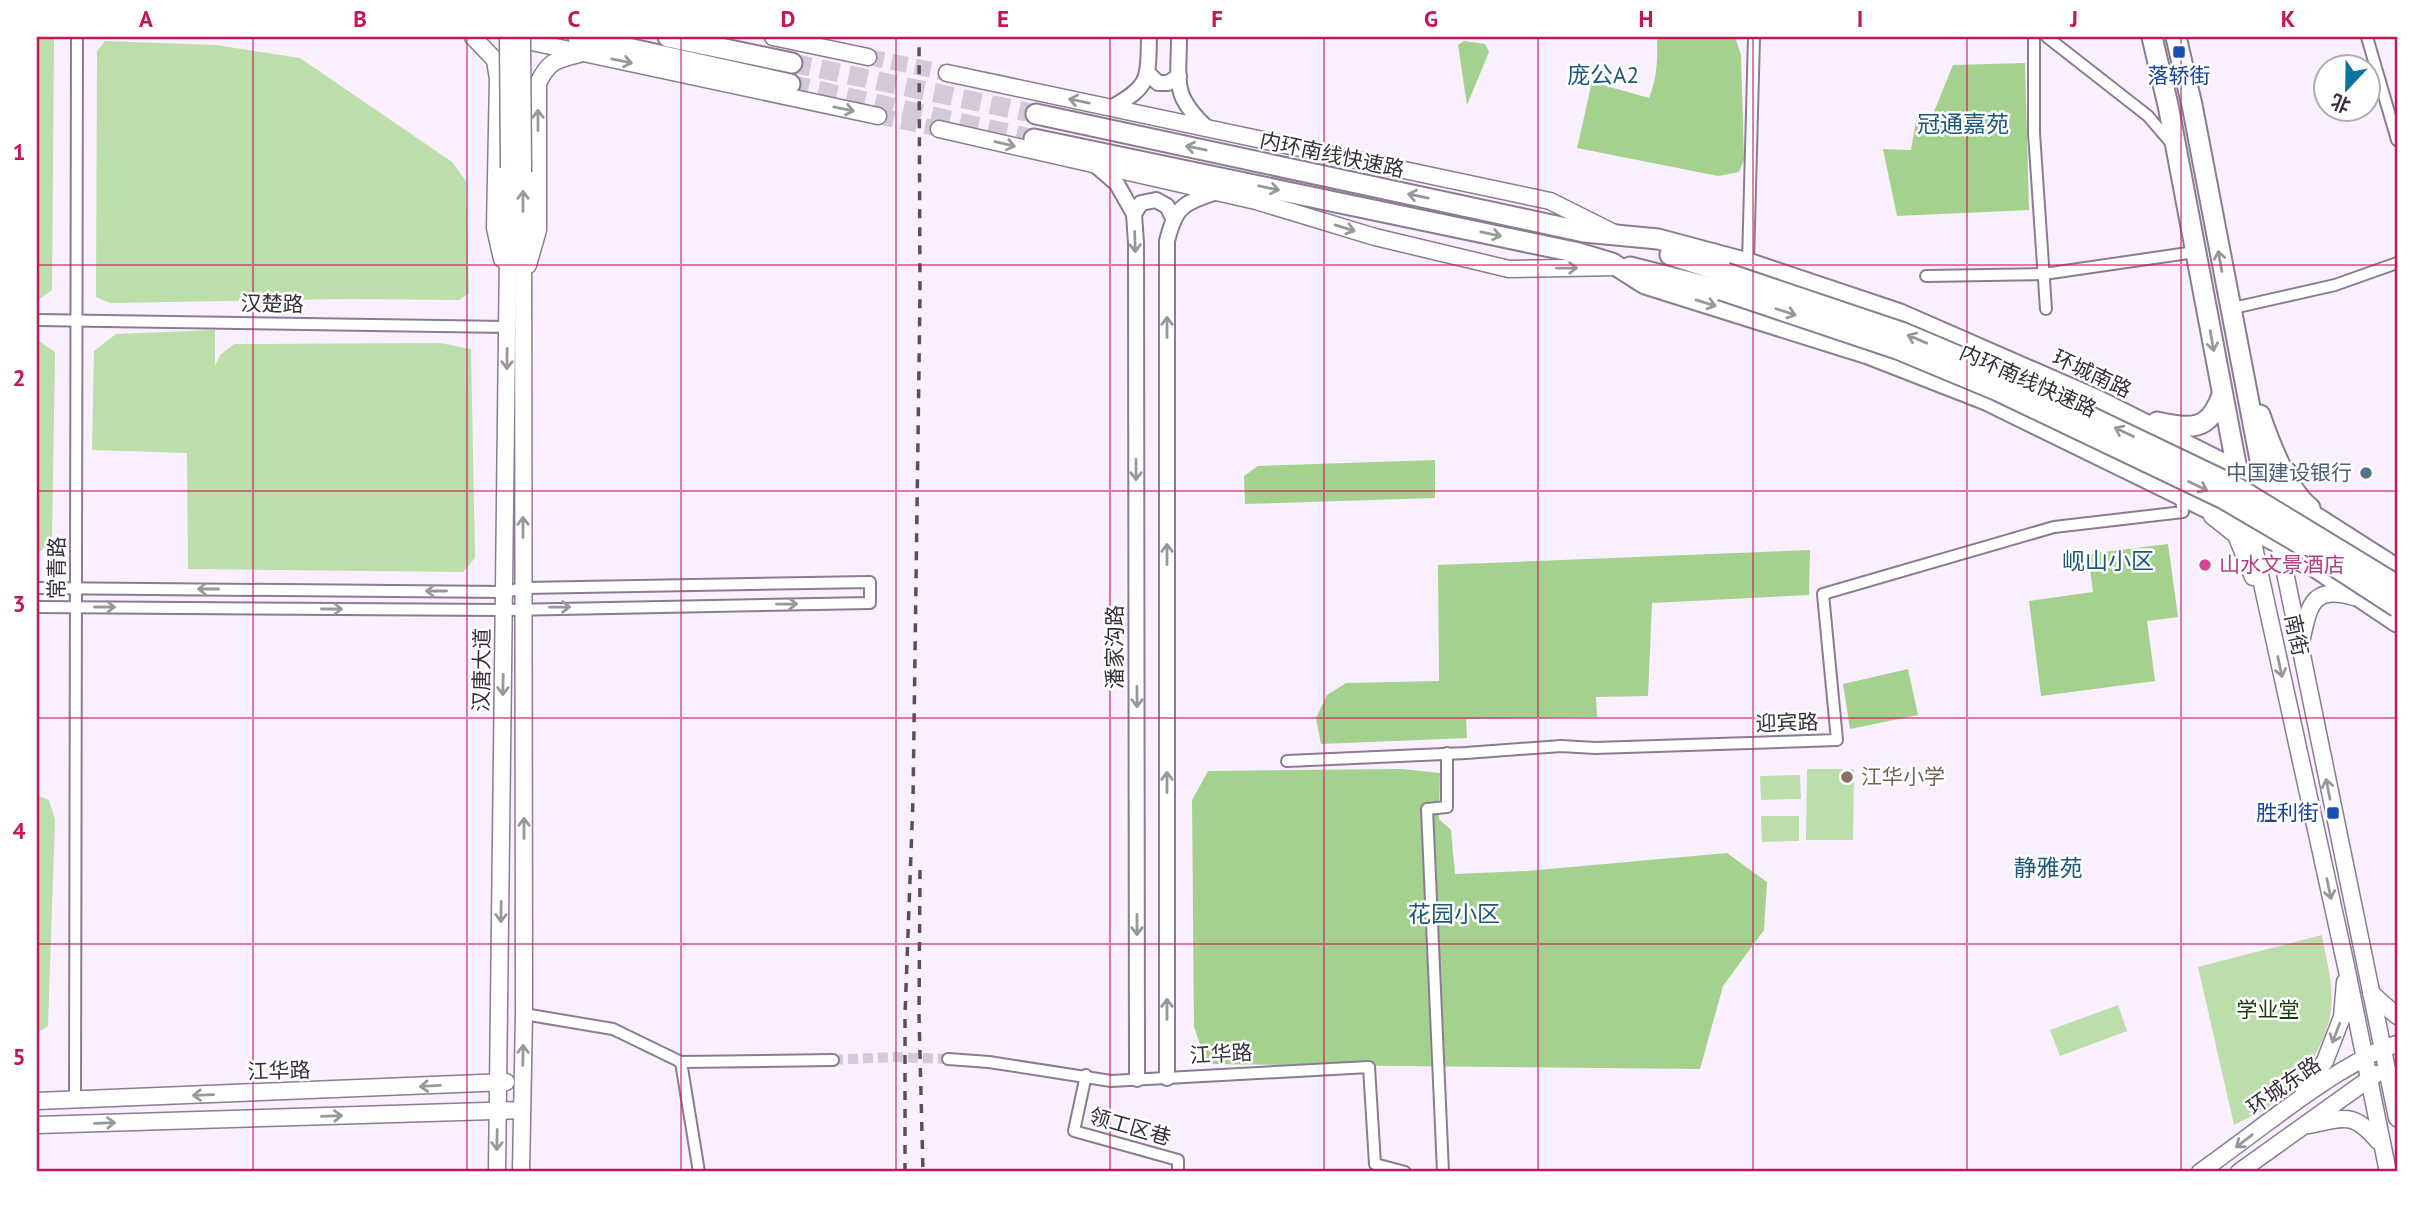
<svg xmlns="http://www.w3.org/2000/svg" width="2434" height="1209" font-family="'PT Sans','Noto Sans SC',sans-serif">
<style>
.green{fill:#bbdeab}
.forest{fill:#a4d18e}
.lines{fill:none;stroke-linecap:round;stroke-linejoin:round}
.minor-tunnel{stroke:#d3c9d7;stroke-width:10;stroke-dasharray:10 5;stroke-linecap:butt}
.secondary-tunnel{stroke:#d3c9d7;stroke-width:16;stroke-dasharray:16 8;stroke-linecap:butt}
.trunk-tunnel{stroke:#d3c9d7;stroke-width:19;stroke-dasharray:19 10;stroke-linecap:butt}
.minor-casing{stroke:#8b7b93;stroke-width:14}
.tertiary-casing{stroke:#8b7b93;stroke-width:18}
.secondary-casing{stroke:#8b7b93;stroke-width:19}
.trunk-casing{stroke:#8b7b93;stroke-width:23}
.minor{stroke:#fff;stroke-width:10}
.tertiary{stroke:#fff;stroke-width:14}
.secondary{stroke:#fff;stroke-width:16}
.trunk{stroke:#fff;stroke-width:19}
.rail{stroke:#57505b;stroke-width:3.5;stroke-dasharray:9 9;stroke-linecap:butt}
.secondary-bridge-casing{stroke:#8b7b93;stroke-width:19;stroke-linecap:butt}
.trunk-bridge-casing{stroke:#8b7b93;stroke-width:23;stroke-linecap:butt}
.secondary-bridge{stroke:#fff;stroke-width:16}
.trunk-bridge{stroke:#fff;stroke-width:19}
.oneway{stroke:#9a979c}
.grid{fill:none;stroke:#c2185b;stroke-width:2;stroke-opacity:0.55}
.transit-dot{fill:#1a4fb4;stroke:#fff;stroke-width:2.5}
.service-dot{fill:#5c6f8a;stroke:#fff;stroke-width:2.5}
.hotel-dot{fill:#d1479c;stroke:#fff;stroke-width:2.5}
.education-dot{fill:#8d6e63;stroke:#fff;stroke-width:2.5}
.labels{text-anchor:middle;stroke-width:5;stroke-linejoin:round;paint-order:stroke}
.transit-label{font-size:21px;fill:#164399;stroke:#fff}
.street-label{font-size:21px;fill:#362f39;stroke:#fff}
.service-label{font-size:21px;fill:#4e5e75;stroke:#fff;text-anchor:end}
.hotel-label{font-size:21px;fill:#b23c85;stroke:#fff;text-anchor:start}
.education-label{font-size:21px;fill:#785e54;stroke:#fff;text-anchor:start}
.park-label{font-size:21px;fill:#1d3a0c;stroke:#fff}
.neighbourhood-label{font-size:23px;fill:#1b5878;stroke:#fff}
.neatline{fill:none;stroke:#c2185b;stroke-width:2.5}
.grid-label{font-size:23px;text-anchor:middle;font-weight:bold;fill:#c2185b}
</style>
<rect width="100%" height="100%" fill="#faefff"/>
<g class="green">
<path d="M37 37H54L52 290 37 301Z"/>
<path d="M105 41 216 45 300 58 452 162 466 181 469 293 459 300 350 299 110 303 96 297 97 51Z"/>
<path d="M215 330V366L220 355 234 344 440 343 471 349 475 558 463 572 188 569 187 453 92 450 94 351 116 334Z"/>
<path d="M37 340 55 352 52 539 41 551 37 553Z"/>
<path d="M1807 769H1854L1853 840H1806Z"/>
<path d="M1800 775 1801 799 1761 800 1760 776Z"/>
<path d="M37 795 49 800 55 819 48 1026 37 1033Z"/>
<path d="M1761 816H1799V841L1762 842Z"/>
<path d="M2322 935C2326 959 2334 985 2331 1010 2326 1047 2298 1086 2268 1107 2258 1114 2245 1119 2234 1125L2198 967Z"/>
<path d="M2118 1005 2127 1031 2060 1056 2050 1030Z"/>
</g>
<g class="forest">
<path d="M1657 37H1735L1741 55 1744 160 1739 172 1718 176 1577 148 1592 82 1649 98C1657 78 1658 59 1657 37Z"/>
<path d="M1464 41 1485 44 1489 52 1467 105 1458 45Z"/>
<path d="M2025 63 2029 210 1897 216 1883 149 1911 150 1917 115 1931 119 1953 65Z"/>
<path d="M1435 460V498L1245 504 1244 476 1258 466Z"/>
<path d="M2168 544 2178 617 2147 621 2155 681 2041 696 2029 601 2093 592 2088 554Z"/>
<path d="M1810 550 1809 595 1652 603 1648 696 1596 697 1597 717 1466 719 1467 738 1321 744 1316 718 1327 695 1346 683 1439 681 1438 565Z"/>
<path d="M1908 669 1918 715 1850 729 1843 684Z"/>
<path d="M1401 769 1440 773 1439 819 1451 830 1455 874 1527 871 1727 853 1767 882 1764 930 1723 986 1700 1069 1207 1064 1194 1027 1192 800 1208 771Z"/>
</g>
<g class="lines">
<path class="minor-tunnel" d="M833 1060 893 1057 948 1059"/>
<g class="secondary-tunnel">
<path d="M868 57 947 73"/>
<path d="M878 116 939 129"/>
</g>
<g class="trunk-tunnel">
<path d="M792 63 1036 114"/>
<path d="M790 84 1034 139"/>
</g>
<defs>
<g id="minor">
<path d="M2034 37V133L2046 309"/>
<path d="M2047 37 2148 116 2172 144"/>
<path d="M2367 37 2397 140"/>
<path d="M1748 263 1754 37"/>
<path d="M1926 276 2044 274 2195 252"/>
<path d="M2229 309 2335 285 2397 263"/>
<path d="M37 320 507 327"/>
<path d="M37 588 504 592 524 588 870 582V603L504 610 37 607"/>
<path d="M1287 761 1466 753 1561 746 1595 748 1837 740 1823 594 2054 527 2183 512 2180 494"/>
<path d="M524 1014 613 1029 681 1062 833 1060"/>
<path d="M948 1059 989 1062 1111 1081 1369 1067 1375 1164 1405 1172"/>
<path d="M681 1062 699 1172"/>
<path d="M1086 1075 1074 1131 1178 1160V1172"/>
<path d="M75 1100 77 37"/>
<path d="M1443 1172 1427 809 1447 807V753"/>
</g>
<g id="tertiary">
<path d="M1179 37C1179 83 1171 94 1207 128"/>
<path d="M1149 74 1158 83H1168L1179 76"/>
<path d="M1111 108C1150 86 1148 80 1149 37"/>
<path d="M1094 164 1117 184 1134 214 1136 243 1137 1079"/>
<path d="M1134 214 1141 203 1156 200 1167 206 1173 218"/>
<path d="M1167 1078V241C1176 205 1183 204 1216 192"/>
</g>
<g id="secondary">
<path d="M473 37 495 60 498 79 495 228 502 259"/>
<path d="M509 37 878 116"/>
<path d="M773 37 868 57"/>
<path d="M947 73 1550 201 1614 233"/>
<path d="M939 129 1256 201 1375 237 1509 269 1616 267"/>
<path d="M528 265 538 230V83C549 61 555 60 579 54"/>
<path d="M2212 516 2236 535 2253 577"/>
<path d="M2250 529 2346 966 2388 1172"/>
<path d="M2279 543 2397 1118"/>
<path d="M2301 642C2309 607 2311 584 2354 597"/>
<path d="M2371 993 2397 1016"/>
<path d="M2304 1090 2325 1061 2342 1017 2345 982"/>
<path d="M37 1101 506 1082"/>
<path d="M37 1125 522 1110"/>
<path d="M2309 1125C2344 1118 2353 1111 2378 1141"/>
<path d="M497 1172 509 168"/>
<path d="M521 1172 524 1014 523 172"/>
<path d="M2200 1172C2247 1139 2291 1102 2340 1072 2359 1061 2376 1050 2397 1044"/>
<path d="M2239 1172 2376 1074"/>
</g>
<g id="trunk">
<path d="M578 37 790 84"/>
<path d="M668 37 792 63"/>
<path d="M2152 37 2168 105 2239 480"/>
<path d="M2176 37 2192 105 2266 491"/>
<path d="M1036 114 1584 232 1658 239 1748 263 1900 314 2097 400 2264 484 2397 569"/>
<path d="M1034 139 1579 253 1612 263 1645 284 1868 354 1986 400 2279 543 2397 622"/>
<path d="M1670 255 1726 273"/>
<path d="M1630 267 1721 290"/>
<path d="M2260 415C2269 441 2288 491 2310 508"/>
<path d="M2157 422C2191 429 2209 432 2222 395"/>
</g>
</defs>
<use href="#minor" class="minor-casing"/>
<use href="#tertiary" class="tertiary-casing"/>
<use href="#secondary" class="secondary-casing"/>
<use href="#trunk" class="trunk-casing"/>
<use href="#minor" class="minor"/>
<use href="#tertiary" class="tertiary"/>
<use href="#secondary" class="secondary"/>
<use href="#trunk" class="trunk"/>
<g class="rail">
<path d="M920 870 919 1015 923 1172"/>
<path d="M905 1172V1015L913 799 920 294 919 37"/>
</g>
<defs>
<g id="secondary-bridge">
<path d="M508 37 509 168"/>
<path d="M522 37 523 172"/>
</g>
<g id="trunk-bridge">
<path d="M1726 273 1904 333 2003 375 2231 484 2397 585"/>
<path d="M1721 290 1897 349 1998 391 2224 499 2297 542 2397 607"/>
</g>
</defs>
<use href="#secondary-bridge" class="secondary-bridge-casing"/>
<use href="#trunk-bridge" class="trunk-bridge-casing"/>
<use href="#secondary-bridge" class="secondary-bridge"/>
<use href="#trunk-bridge" class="trunk-bridge"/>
</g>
<defs><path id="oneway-shaft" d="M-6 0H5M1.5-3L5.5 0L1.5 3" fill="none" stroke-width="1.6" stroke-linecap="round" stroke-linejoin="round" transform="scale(1.75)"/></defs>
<g class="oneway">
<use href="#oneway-shaft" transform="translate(622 61) rotate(12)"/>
<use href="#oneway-shaft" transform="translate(1079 101) rotate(-168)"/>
<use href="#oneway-shaft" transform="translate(844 109) rotate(12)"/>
<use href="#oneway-shaft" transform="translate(538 120) rotate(-90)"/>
<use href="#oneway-shaft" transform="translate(1005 144) rotate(13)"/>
<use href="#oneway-shaft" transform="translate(1196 148) rotate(-168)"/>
<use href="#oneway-shaft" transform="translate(1269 188) rotate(12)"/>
<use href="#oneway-shaft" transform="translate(1418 196) rotate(-168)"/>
<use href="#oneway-shaft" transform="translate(523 201) rotate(-90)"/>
<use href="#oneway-shaft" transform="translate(1345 228) rotate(17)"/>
<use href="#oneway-shaft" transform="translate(1491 234) rotate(12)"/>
<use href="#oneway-shaft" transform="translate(1135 242) rotate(88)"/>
<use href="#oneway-shaft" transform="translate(2220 261) rotate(-100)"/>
<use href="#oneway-shaft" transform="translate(1567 268) rotate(-1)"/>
<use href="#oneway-shaft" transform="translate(1706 303) rotate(17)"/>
<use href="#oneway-shaft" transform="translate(1786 312) rotate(18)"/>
<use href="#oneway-shaft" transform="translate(1167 327) rotate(-90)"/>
<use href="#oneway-shaft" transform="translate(1917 339) rotate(-157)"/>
<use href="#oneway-shaft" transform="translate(2212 341) rotate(80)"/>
<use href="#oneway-shaft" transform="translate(507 359) rotate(91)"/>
<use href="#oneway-shaft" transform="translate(2124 432) rotate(-155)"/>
<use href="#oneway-shaft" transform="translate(1136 470) rotate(90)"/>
<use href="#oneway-shaft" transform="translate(2198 486) rotate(26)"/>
<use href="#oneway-shaft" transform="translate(523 527) rotate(-90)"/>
<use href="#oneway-shaft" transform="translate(1167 554) rotate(-90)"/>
<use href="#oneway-shaft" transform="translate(208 589) rotate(-180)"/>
<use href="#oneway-shaft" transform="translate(436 591) rotate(-180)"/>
<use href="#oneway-shaft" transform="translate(787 604) rotate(-1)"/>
<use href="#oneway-shaft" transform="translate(105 607)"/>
<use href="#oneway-shaft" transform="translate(560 607) rotate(-1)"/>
<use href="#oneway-shaft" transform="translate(332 609)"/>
<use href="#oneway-shaft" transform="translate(2280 667) rotate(78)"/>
<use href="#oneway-shaft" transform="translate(503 685) rotate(91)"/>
<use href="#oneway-shaft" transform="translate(1137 697) rotate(90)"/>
<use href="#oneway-shaft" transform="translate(1167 782) rotate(-90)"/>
<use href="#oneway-shaft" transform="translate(2328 789) rotate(-101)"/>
<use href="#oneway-shaft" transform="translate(524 828) rotate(-90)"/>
<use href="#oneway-shaft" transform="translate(2329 889) rotate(78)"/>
<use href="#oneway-shaft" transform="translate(501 912) rotate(91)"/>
<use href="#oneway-shaft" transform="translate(1137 925) rotate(90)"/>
<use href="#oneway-shaft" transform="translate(1167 1009) rotate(-90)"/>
<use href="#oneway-shaft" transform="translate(2336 1033) rotate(111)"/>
<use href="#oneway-shaft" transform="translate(523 1055) rotate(-89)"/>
<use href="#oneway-shaft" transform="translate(430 1086) rotate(177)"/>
<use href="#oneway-shaft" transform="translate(203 1095) rotate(178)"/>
<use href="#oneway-shaft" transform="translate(332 1116) rotate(-2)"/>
<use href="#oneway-shaft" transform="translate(105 1123) rotate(-2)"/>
<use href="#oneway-shaft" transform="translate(497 1140) rotate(91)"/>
<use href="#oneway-shaft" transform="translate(2244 1141) rotate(143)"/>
</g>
<path class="grid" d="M253 37V1172M467 37V1172M681 37V1172M896 37V1172M1110 37V1172M1324 37V1172M1538 37V1172M1753 37V1172M1967 37V1172M2181 37V1172M37 265H2397M37 491H2397M37 718H2397M37 944H2397"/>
<g class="transit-dot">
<rect x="2172" y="45" width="14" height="14" rx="3.5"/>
<rect x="2326" y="806" width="14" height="14" rx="3.5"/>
</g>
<circle class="service-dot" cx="2366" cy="473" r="7"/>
<circle class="hotel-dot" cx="2205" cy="565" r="7"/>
<circle class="education-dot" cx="1847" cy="777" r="7"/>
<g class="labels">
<g class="transit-label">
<text x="2179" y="83">落轿街</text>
<text x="2319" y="820" text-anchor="end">胜利街</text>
</g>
<g class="street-label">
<text transform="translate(1332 155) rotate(12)" y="7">内环南线快速路</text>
<text transform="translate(272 304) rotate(1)" y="7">汉楚路</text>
<text transform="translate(2092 374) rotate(25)" y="7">环城南路</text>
<text transform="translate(2028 381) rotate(24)" y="7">内环南线快速路</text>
<text transform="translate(57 568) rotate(-90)" y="7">常青路</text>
<text transform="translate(2296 635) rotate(78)" y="7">南街</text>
<text transform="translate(1115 647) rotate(-90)" y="7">潘家沟路</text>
<text transform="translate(482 670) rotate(-89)" y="7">汉唐大道</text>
<text transform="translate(1787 723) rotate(-2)" y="7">迎宾路</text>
<text transform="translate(1221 1054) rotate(-3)" y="7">江华路</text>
<text transform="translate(279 1071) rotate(-2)" y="7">江华路</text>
<text transform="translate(2284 1086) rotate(-35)" y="7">环城东路</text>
<text transform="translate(1130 1127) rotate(16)" y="7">领工区巷</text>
</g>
<g class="service-label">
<text x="2352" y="480">中国建设银行</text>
</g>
<g class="hotel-label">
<text x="2219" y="572">山水文景酒店</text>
</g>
<g class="education-label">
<text x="1861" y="784">江华小学</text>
</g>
<g class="park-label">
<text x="2268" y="1017">学业堂</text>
</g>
<g class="neighbourhood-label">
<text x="1603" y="83">庞公A2</text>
<text x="1963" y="132">冠通嘉苑</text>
<text x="2108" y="569">岘山小区</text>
<text x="2048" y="876">静雅苑</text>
<text x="1454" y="922">花园小区</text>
</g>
</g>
<rect width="2434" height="1209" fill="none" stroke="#ffffff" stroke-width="77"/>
<g transform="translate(2347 88) rotate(202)"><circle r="33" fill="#ffffff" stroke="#afacb0" stroke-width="2"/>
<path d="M0-5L12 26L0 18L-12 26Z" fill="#0c729f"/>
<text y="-10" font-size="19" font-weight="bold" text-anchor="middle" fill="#362f39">北</text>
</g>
<rect x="38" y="38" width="2358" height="1132" class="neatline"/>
<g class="grid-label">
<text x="146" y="27">A</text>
<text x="360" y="27">B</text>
<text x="574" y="27">C</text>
<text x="788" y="27">D</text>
<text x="1003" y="27">E</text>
<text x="1217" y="27">F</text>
<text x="1431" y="27">G</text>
<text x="1646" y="27">H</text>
<text x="1860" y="27">I</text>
<text x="2074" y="27">J</text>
<text x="2288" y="27">K</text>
<text x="19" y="160">1</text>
<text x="19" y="386">2</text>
<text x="19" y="612">3</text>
<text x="19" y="839">4</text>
<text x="19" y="1065">5</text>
</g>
</svg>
